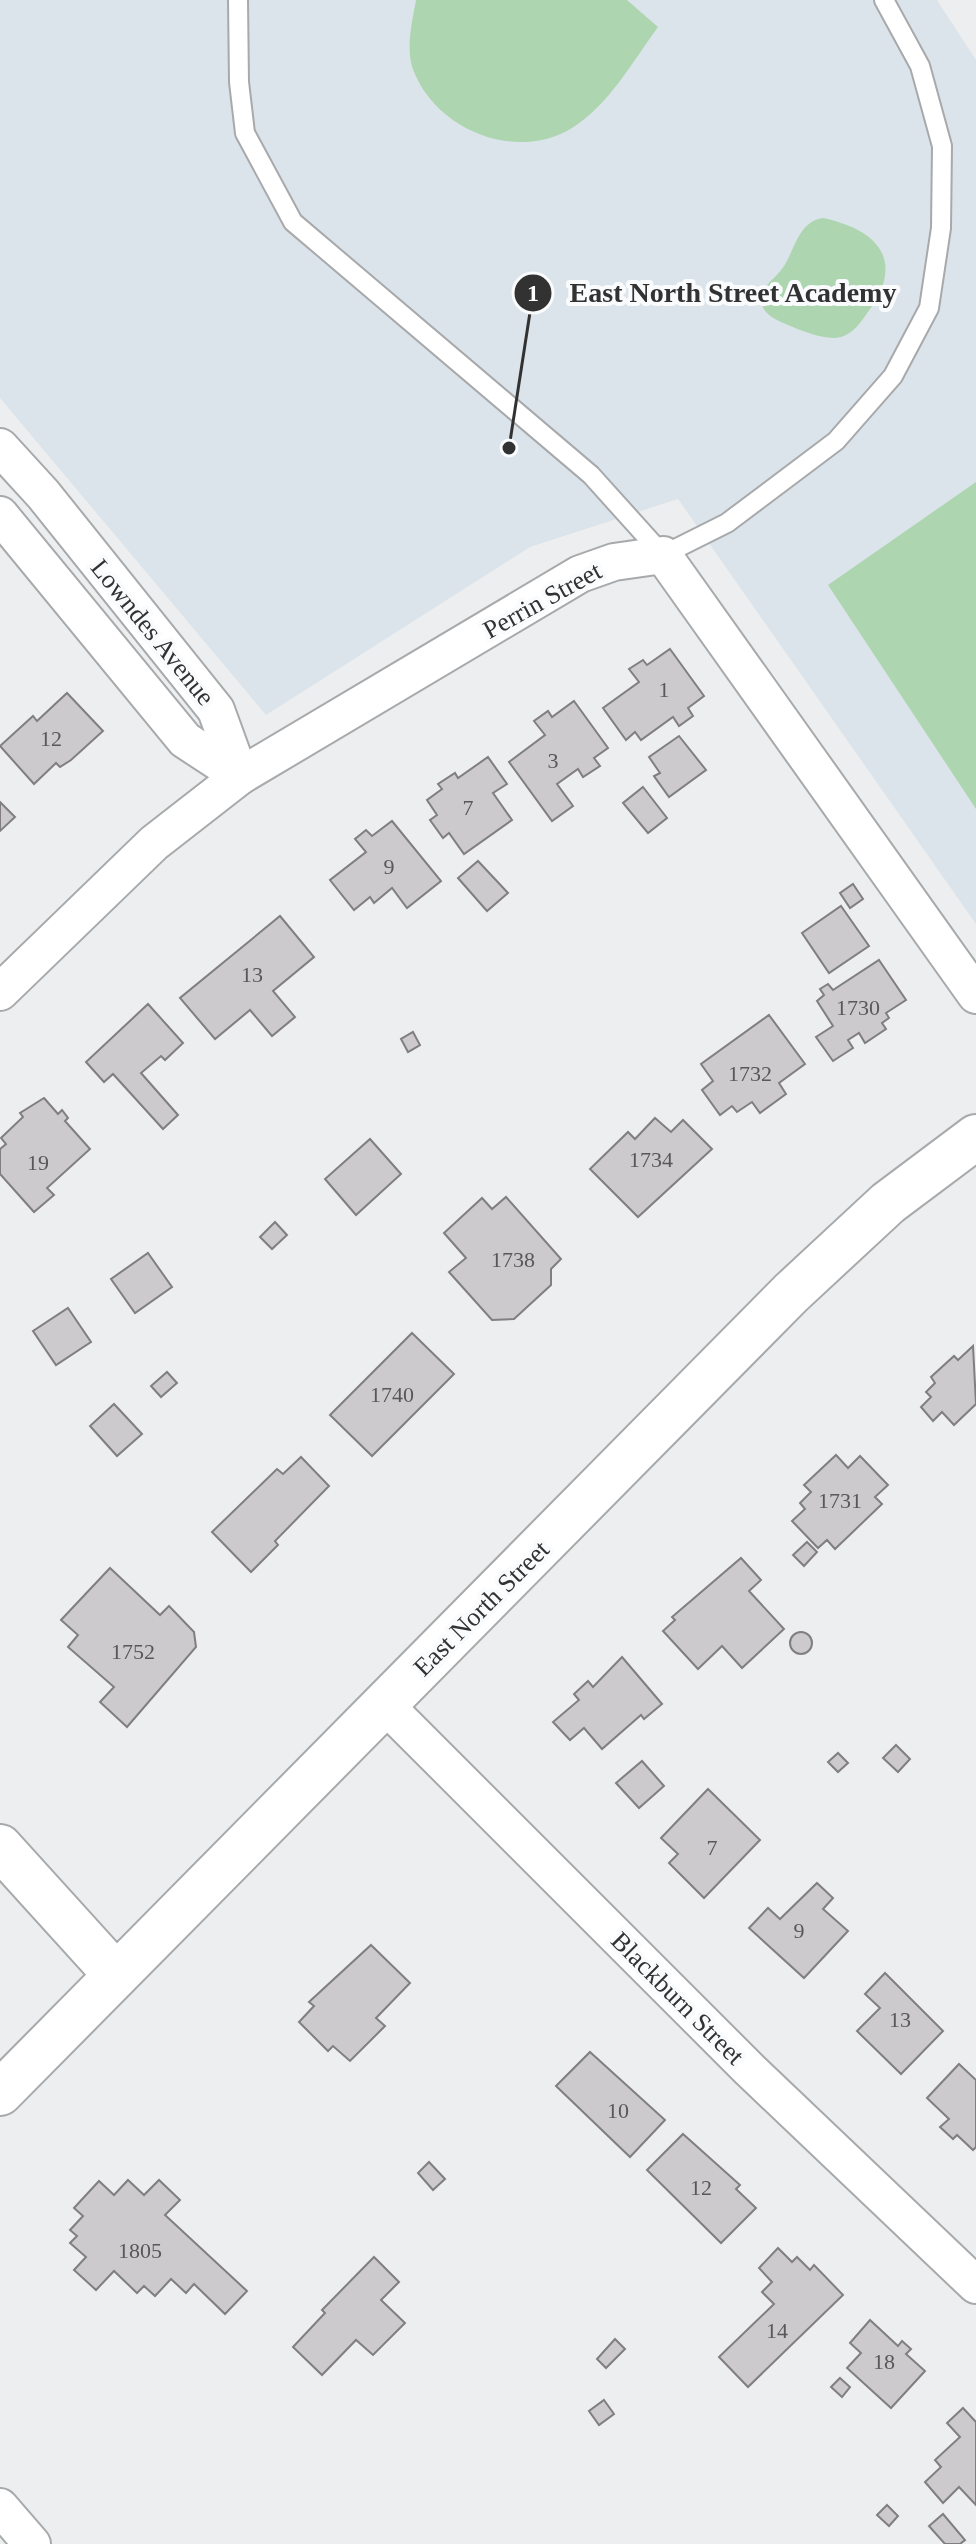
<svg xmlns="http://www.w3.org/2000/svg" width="976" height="2544" font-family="Georgia,serif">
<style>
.built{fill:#dce4eb}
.green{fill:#add6b0}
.building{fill:#cccacc;stroke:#807e80;stroke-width:2}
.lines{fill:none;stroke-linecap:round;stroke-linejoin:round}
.service-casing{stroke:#a7a9ab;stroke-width:22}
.minor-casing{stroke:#a7a9ab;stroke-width:40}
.tertiary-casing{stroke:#a7a9ab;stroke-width:48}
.secondary-casing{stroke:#a7a9ab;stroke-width:48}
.service{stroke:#fff;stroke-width:18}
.minor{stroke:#fff;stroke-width:36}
.tertiary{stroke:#fff;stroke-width:44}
.secondary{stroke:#fff;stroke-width:44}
.labels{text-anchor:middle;stroke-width:8;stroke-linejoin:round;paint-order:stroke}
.number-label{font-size:22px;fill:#585859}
.street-label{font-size:26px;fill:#323233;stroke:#f9fbfd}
.leader{fill:none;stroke:#323233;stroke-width:3}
.callout-dot{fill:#323233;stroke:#f9fbfd;stroke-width:3}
.mark-label{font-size:24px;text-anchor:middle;font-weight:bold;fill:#fff}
.callout-label{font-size:28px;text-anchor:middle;font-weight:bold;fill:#323233;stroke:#f9fbfd;stroke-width:8;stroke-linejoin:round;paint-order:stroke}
</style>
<rect width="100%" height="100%" fill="#eceeef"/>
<path class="built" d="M0 0H937L976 60V924L678 499 530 547 266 715 0 398Z"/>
<g class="green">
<path d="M416 0H627L658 27C633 61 609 105 572 128 517 162 438 131 414 72 405 51 412 22 416 0Z"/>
<path d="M823 218C880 230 905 262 868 312 861 322 854 333 841 337 826 341 802 331 788 325 772 318 762 314 760 296 765 284 777 277 784 266 795 249 799 221 823 218Z"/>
<path d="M976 482V809L828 585Z"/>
</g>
<g class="building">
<path d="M670 649 704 696 688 708 693 716 679 726 673 717 641 740 635 732 626 740 603 708 639 682 629 669 643 660 647 665Z"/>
<path d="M67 693 103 731 71 760 60 767 56 763 34 784 0 746 33 716 37 721Z"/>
<path d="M574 701 608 748 594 758 600 766 583 777 578 769 557 784 573 806 552 821 509 762 545 735 534 721 548 711 552 717Z"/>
<path d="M679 736 706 770 669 797 654 776 660 773 649 757Z"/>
<path d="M488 757 507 784 493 793 512 820 464 854 449 833 443 838 430 820 437 815 427 800 442 789 438 784 455 773 458 778Z"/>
<path d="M643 787 667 818 648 833 623 803Z"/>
<path d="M0 802 15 817 0 831Z"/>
<path d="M392 821 441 881 407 908 392 888 374 903 370 897 354 910 330 880 366 852 355 839 366 830 372 836Z"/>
<path d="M478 861 508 893 487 911 458 878Z"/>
<path d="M853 884 863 899 850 908 840 893Z"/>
<path d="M841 906 869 946 829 973 802 933Z"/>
<path d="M280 916 314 957 273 991 295 1017 272 1036 250 1010 215 1039 180 998Z"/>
<path d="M879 960 906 1000 886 1013 889 1018 882 1023 886 1029 865 1043 859 1033 848 1040 853 1048 833 1061 816 1037 833 1026 817 1001 824 995 820 989 828 984 833 990Z"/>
<path d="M148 1004 183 1043 165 1060 161 1056 141 1073 178 1115 163 1129 113 1074 104 1082 86 1062Z"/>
<path d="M769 1015 805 1064 779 1083 786 1094 760 1113 752 1102 737 1112 732 1106 720 1115 702 1090 713 1081 701 1064Z"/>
<path d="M413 1032 420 1045 408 1052 401 1039Z"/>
<path d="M44 1098 58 1114 62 1110 68 1118 65 1121 90 1149 47 1188 54 1195 34 1212 0 1174V1149L6 1144 1 1138 23 1117 20 1113Z"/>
<path d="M655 1118 671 1132 683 1120 712 1149 638 1217 590 1169 628 1132 635 1139Z"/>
<path d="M370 1139 401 1174 356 1215 325 1179Z"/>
<path d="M506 1197 561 1259 551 1269V1285L514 1319 492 1320 449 1272 466 1258 444 1233 482 1198 492 1209Z"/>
<path d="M275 1222 287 1235 272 1249 260 1237Z"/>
<path d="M148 1253 172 1287 135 1313 111 1279Z"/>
<path d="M68 1308 91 1342 56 1365 33 1331Z"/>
<path d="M412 1333 454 1374 372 1456 330 1415Z"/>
<path d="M973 1346 976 1404 954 1425 942 1412 933 1421 921 1407 931 1397 926 1392 935 1383 931 1377 954 1356 958 1360Z"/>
<path d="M167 1372 177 1383 161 1397 151 1386Z"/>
<path d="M114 1404 142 1434 117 1456 90 1426Z"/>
<path d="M836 1455 848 1468 860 1456 888 1485 875 1497 882 1504 835 1549 827 1540 818 1548 792 1521 805 1509 800 1503 811 1492 804 1485Z"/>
<path d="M301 1457 329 1486 275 1541 278 1545 251 1572 212 1532 277 1469 283 1474Z"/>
<path d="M807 1542 817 1552 804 1566 793 1555Z"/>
<path d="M741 1558 761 1580 749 1591 784 1629 742 1668 722 1646 698 1669 663 1631 675 1620 672 1617Z"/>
<path d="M110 1568 160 1615 169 1606 194 1632 196 1647 127 1727 100 1702 114 1687 68 1647 78 1635 61 1620Z"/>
<circle cx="801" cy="1643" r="11"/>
<path d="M622 1657 662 1704 644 1719 641 1715 602 1749 584 1728 570 1740 553 1722 579 1700 574 1694 588 1681 593 1687Z"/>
<path d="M896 1745 910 1759 898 1772 883 1758Z"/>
<path d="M838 1753 848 1763 838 1772 828 1762Z"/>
<path d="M642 1761 664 1786 639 1808 616 1783Z"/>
<path d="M708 1789 760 1840 704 1898 669 1863 678 1854 661 1838Z"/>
<path d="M817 1883 833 1898 823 1909 848 1931 804 1978 749 1928 768 1908 780 1919Z"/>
<path d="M371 1945 410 1983 376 2018 385 2026 350 2061 333 2046 328 2051 299 2022 314 2006 309 2002Z"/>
<path d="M885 1973 943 2031 901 2074 857 2031 880 2008 865 1994Z"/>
<path d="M590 2052 665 2120 630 2157 556 2086Z"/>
<path d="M959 2064 976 2080V2147L973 2150 957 2135 953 2139 940 2127 949 2119 927 2098Z"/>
<path d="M683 2134 740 2185 736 2189 756 2208 721 2243 647 2170Z"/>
<path d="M429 2162 445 2179 433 2190 418 2173Z"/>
<path d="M128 2180 144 2195 159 2180 180 2200 165 2215 247 2291 225 2314 194 2284 186 2293 171 2279 155 2296 144 2286 137 2293 114 2271 96 2290 74 2270 86 2257 70 2243 77 2236 70 2230 83 2216 74 2208 99 2181 114 2195Z"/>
<path d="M778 2248 792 2262 797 2257 810 2270 814 2265 843 2295 748 2387 719 2357 774 2304 762 2292 772 2282 759 2268Z"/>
<path d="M374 2257 399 2282 381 2300 405 2323 373 2355 356 2340 322 2375 293 2347 325 2313 322 2310Z"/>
<path d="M870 2320 898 2346 902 2341 911 2349 906 2354 925 2371 891 2408 847 2368 861 2353 850 2343Z"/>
<path d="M615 2339 625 2349 606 2368 597 2359Z"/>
<path d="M840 2378 850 2387 842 2397 831 2387Z"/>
<path d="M604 2400 614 2414 599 2425 589 2411Z"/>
<path d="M963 2408 976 2422V2505L959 2487 943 2503 925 2482 941 2467 935 2460 960 2437 947 2423Z"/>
<path d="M887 2505 898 2516 889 2526 877 2515Z"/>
<path d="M943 2514 965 2540 960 2544H945L929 2526Z"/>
</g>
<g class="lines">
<defs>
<path id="service" d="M238 0 239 82 245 133 293 222 591 475 663 555 727 523 836 441 893 376 929 308 941 228 942 146 920 66 884 0"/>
<g id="minor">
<path d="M0 447 43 494 216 710 240 776"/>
<path d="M0 515 185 740 240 776"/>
<path d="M0 992 154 843 240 776 580 574 614 562 663 555 976 995"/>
<path d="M385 1705 750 2070 976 2285"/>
<path d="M0 2507 32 2544"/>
</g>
<path id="tertiary" d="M0 1847 116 1975"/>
<path id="secondary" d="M0 2093 791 1293 888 1203 976 1137"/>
</defs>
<use href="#service" class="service-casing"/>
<use href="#minor" class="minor-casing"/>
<use href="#tertiary" class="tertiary-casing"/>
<use href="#secondary" class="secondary-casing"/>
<use href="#service" class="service"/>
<use href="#minor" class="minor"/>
<use href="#tertiary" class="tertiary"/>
<use href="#secondary" class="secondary"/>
</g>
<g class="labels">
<g class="number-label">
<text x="664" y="697">1</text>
<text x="51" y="746">12</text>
<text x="553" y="768">3</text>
<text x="468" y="815">7</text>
<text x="389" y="874">9</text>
<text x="252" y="982">13</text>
<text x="858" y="1015">1730</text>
<text x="750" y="1081">1732</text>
<text x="651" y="1167">1734</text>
<text x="38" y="1170">19</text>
<text x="513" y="1267">1738</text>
<text x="392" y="1402">1740</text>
<text x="840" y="1508">1731</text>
<text x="133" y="1659">1752</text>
<text x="712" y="1855">7</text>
<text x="799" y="1938">9</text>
<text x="900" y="2027">13</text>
<text x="618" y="2118">10</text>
<text x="701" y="2195">12</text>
<text x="140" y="2258">1805</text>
<text x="777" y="2338">14</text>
<text x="884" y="2369">18</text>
</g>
<g class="street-label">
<text transform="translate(542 600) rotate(-29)" y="9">Perrin Street</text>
<text transform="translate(153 632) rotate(51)" y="9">Lowndes Avenue</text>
<text transform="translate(481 1608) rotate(-45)" y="9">East North Street</text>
<text transform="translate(678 1998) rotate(45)" y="9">Blackburn Street</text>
</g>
</g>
<path class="leader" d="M509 448L533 293"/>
<g class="callout-dot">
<circle cx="509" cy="448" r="8"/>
<circle cx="533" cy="293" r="20"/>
</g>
<g class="mark-label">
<text x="533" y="301">1</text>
</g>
<g class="callout-label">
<text x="733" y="302">East North Street Academy</text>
</g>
</svg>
